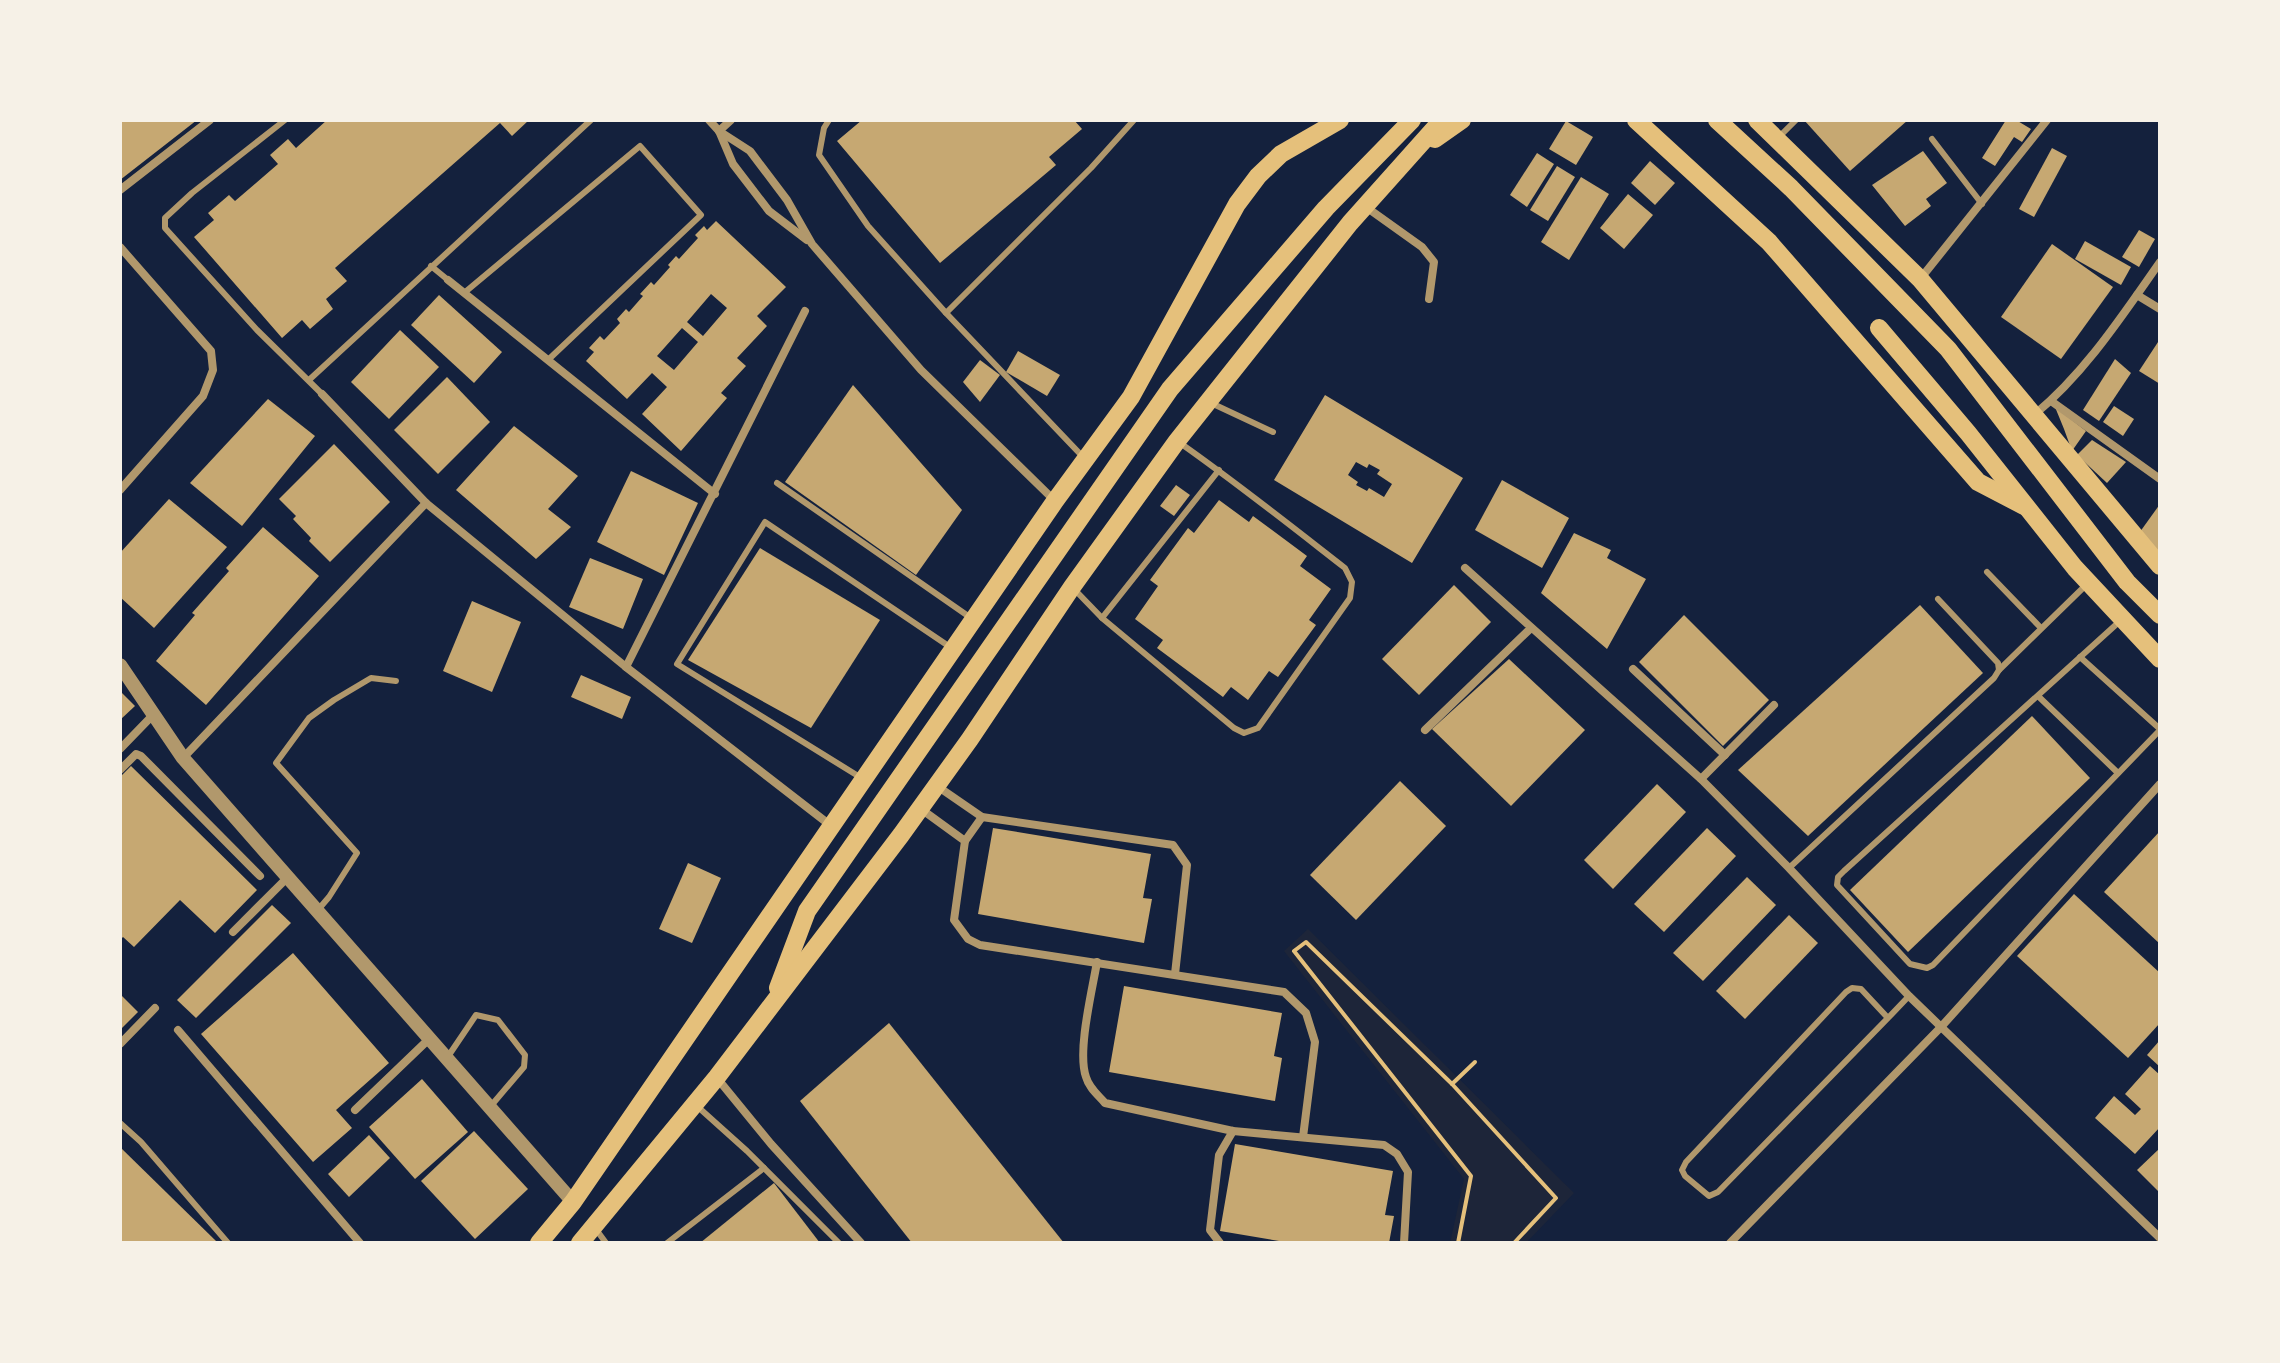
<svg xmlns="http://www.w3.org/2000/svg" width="2280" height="1363" font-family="Montserrat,sans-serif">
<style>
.green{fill:#1d2539}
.building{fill:#c6a872;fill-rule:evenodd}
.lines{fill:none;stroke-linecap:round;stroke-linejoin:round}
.path{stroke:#e5c07b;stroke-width:4}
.service{stroke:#b1986c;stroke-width:6}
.minor{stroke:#b1986c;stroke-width:8}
.tertiary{stroke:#b1986c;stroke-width:14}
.primary{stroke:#e5c07b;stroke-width:18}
</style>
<rect width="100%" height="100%" fill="#14213d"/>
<path class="green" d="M1308 929 1574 1193 1526 1243H1450L1464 1179 1284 951Z"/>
<g class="building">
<path d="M120 120H197L120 180Z"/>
<path d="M327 120H529L512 136 500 123 335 268 347 281 326 299 333 309 310 329 302 320 282 338 194 237 214 220 208 213 229 195 235 201 278 164 270 155 288 139 296 148Z"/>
<path d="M862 120H1074L1082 129 1049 157 1056 165 940 263 837 141Z"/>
<path d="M1804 120H1908L1850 171Z"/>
<path d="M2006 120H2016L2031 129 2022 142 2014 137 1995 166 1982 158Z"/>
<path d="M1566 121 1593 137 1576 165 1549 149Z"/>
<path d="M2052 148 2067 156 2034 217 2019 209Z"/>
<path d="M1923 151 1947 183 1926 199 1931 206 1905 226 1872 185Z"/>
<path d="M1537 153 1554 164 1527 207 1510 195Z"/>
<path d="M1650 161 1675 183 1655 205 1631 183Z"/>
<path d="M1557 166 1575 177 1548 221 1530 210Z"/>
<path d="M1581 177 1609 194 1569 260 1541 242Z"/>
<path d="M1628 194 1653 215 1624 249 1600 228Z"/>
<path d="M716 221 786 287 757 316 767 326 737 358 746 366 721 393 727 398 681 451 642 414 667 387 652 373 627 399 586 361 594 352 589 348 600 336 604 340 620 323 617 319 626 309 629 312 643 296 640 294 651 282 654 285 670 267 668 265 676 256 679 259 698 238 695 235 704 226 707 230ZM711 294 727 308 703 336 687 322ZM682 328 698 342 674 370 657 356Z"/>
<path d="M2139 230 2155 239 2139 267 2122 257Z"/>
<path d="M2085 241 2131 267 2121 285 2075 259Z"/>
<path d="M2052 244 2113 287 2061 359 2001 317Z"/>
<path d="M439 295 502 352 474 383 411 325Z"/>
<path d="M400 330 439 367 389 419 351 382Z"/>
<path d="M2160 339V384L2139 371Z"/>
<path d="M1018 351 1060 375 1047 396 1006 372Z"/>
<path d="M2115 359 2131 373 2099 421 2083 410Z"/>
<path d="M980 360 1000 375 980 402 963 382Z"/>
<path d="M447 377 490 422 438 474 394 430Z"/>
<path d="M853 385 962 510 916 575 785 482Z"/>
<path d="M1325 395 1463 478 1412 563 1274 480ZM1356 462 1367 468 1369 464 1380 470 1377 474 1392 484 1384 497 1369 488 1367 491 1356 485 1358 482 1348 475Z"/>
<path d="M268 399 315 436 242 526 190 483Z"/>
<path d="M2114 406 2134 419 2123 436 2103 422Z"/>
<path d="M2055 407 2086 431 2072 451 2064 429Z"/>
<path d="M514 426 578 476 548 509 571 527 536 559 456 490Z"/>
<path d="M2092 440 2126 462 2107 483 2077 455Z"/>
<path d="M334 444 390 502 330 562 309 541 311 538 293 519 296 516 279 499Z"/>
<path d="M631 471 698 503 664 575 597 542Z"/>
<path d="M1502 480 1569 518 1542 568 1475 530Z"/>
<path d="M1176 485 1190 495 1174 516 1160 506Z"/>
<path d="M169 499 227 547 154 628 120 597V553Z"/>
<path d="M1219 500 1249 522 1253 516 1307 556 1300 566 1331 589 1309 620 1316 625 1278 677 1269 671 1248 700 1231 687 1223 697 1157 648 1163 640 1135 619 1158 586 1150 580 1188 528 1194 533Z"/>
<path d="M2160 504V552L2137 536Z"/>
<path d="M263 527 319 576 206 705 156 661 195 615 192 613 229 571 226 568Z"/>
<path d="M1574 533 1611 550 1607 558 1646 579 1607 649 1541 593Z"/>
<path d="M760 548 880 620 811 728 688 660Z"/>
<path d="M590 558 643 579 623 629 569 607Z"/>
<path d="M1454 585 1491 622 1419 695 1382 659Z"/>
<path d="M472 601 521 622 492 692 443 671Z"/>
<path d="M1920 605 1983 673 1808 836 1738 770Z"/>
<path d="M1684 615 1769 700 1723 746 1639 662Z"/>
<path d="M1509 659 1585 730 1511 806 1432 729Z"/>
<path d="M581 675 631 697 622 719 571 697Z"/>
<path d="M120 691 135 706 120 720Z"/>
<path d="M2032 716 2090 778 1908 952 1850 890Z"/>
<path d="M131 766 257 890 215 933 180 900 134 947 123 937 120 940V777Z"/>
<path d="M1400 781 1446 826 1356 920 1310 875Z"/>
<path d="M1657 784 1686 812 1613 889 1584 860Z"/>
<path d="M993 828 1151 854 1143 898 1152 899 1144 943 978 914Z"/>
<path d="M1707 828 1736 856 1664 932 1634 904Z"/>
<path d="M2160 831V944L2104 892Z"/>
<path d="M688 863 721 878 692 943 659 929Z"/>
<path d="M1747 877 1776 905 1703 981 1673 953Z"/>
<path d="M2074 894 2160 973V1023L2128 1058 2017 956Z"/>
<path d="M272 905 291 923 196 1018 177 1000Z"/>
<path d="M1789 915 1818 943 1745 1019 1716 991Z"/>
<path d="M293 953 389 1063 336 1110 352 1128 313 1162 201 1034Z"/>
<path d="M1124 986 1282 1013 1274 1056 1282 1058 1275 1101 1109 1072Z"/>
<path d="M120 994 138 1012 120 1030Z"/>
<path d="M889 1023 1064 1243H912L800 1101Z"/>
<path d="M2160 1040V1067L2147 1055Z"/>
<path d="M2150 1066 2160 1075V1127L2135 1154 2095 1118 2114 1096 2135 1115 2141 1109 2125 1094Z"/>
<path d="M422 1079 468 1132 415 1179 369 1127Z"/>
<path d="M474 1131 528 1189 475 1239 421 1181Z"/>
<path d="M369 1135 390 1158 349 1197 328 1174Z"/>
<path d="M1235 1144 1393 1171 1385 1215 1394 1216 1389 1243H1291L1220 1231Z"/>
<path d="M120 1147 216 1241 214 1243H120Z"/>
<path d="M2160 1148V1193L2137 1170Z"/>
<path d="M774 1183 820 1243H700Z"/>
</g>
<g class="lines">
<g class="path">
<path d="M1452 1084 1475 1062"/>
<path d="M1458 1243 1471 1176 1294 951 1306 942 1452 1084 1556 1198 1514 1243"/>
</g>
<g class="service">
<path d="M285 120 192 193 165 218V228L257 330 322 394"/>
<path d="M829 120 824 128 819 155 868 226 946 313 1084 458"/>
<path d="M1779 137 1796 120"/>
<path d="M1932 139 1982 204"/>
<path d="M431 266 448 280"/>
<path d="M464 293 640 146 701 215 548 360"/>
<path d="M946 313 1091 168 1134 120"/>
<path d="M309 380 591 120"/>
<path d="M1211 403 1273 432"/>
<path d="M1180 443C1237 483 1291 526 1345 568L1352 582 1350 598 1258 728 1244 733 1234 728 1102 618 1219 470"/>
<path d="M777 483 971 618"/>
<path d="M1987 572 2041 628"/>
<path d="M1074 589 1102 618"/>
<path d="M2120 621 1844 871 1838 877 1837 885 1910 964 1927 968 1933 965 2160 730"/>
<path d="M2080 657 2160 729"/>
<path d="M1999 670 2086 585"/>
<path d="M2038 696 2118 773"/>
<path d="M863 779 677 664 765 522 950 647"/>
<path d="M1789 868 1994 678 1999 670 1998 663 1938 599"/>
<path d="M317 911 329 897 357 853 276 763 309 718 334 700 371 678 396 681"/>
<path d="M1888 1018 1861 989 1852 988 1846 992 1686 1162 1682 1170 1685 1176 1709 1196 1718 1192 1888 1018 1909 996"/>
<path d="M447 1058 476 1015 498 1020 525 1055 524 1067 490 1107"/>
<path d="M698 1107 747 1151 839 1243"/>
<path d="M120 1123 141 1142 228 1243"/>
<path d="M595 1228 606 1243"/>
<path d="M667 1243 764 1168"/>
</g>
<g class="minor">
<path d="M709 120 719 131 750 151 787 200 812 244 921 370 1055 501"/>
<path d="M719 131 733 164 769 211 807 240"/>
<path d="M719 131 731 120"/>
<path d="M120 190 210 120"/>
<path d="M1366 207 1422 247 1434 262 1429 299"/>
<path d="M120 247 211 351 213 370 203 396 120 490"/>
<path d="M1921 278 2047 120"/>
<path d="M448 280 715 494"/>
<path d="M2137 295 2160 309"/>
<path d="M322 394 426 503 626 667 830 825"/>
<path d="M2051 401 2160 479"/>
<path d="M2034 415C2085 373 2122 316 2160 262"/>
<path d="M1465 568 1701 779 1789 868 1909 996 2160 1238"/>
<path d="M626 667 805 311"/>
<path d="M1633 669 1725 755"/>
<path d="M1425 730 1531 628"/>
<path d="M120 749 152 716"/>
<path d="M183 758 426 503"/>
<path d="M120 770 136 754 141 756 260 876"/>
<path d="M1701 779 1774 705"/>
<path d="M937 786 982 817 1173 845 1187 865 1175 974"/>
<path d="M921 809 965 841 954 920 968 939 980 945 1284 992 1306 1013 1315 1042 1303 1137"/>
<path d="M965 841 982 817"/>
<path d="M233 932 288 877"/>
<path d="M1097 962C1092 991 1077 1052 1086 1077 1089 1088 1098 1095 1105 1103L1233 1131 1384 1145 1397 1154 1408 1172 1404 1243"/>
<path d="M178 1030 360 1243"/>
<path d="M120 1044 155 1008"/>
<path d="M717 1078 771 1144 861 1243"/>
<path d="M355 1110 429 1039"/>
<path d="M1220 1243 1210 1230 1219 1155 1233 1131"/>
<path d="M1730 1243 1941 1027 2160 784"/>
</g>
<path class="tertiary" d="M120 665 183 758 573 1202"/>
<g class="primary">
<path d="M1636 120 1769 242 1978 482 2024 506"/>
<path d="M1717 120 1791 188 1948 349 2127 582 2160 615"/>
<path d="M1757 120 1920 279 2160 566"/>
<path d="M1435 139 1462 120"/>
<path d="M1879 328 1968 433 2075 568 2160 659"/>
<path d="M778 988 807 911 1170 389 1326 208 1412 120"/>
<path d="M539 1243 573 1202 1055 501 1131 397 1237 204 1258 176 1281 154 1340 120"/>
<path d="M580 1243 717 1077 901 835 970 739 1072 587 1177 441 1350 223 1442 120"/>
</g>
</g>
<rect width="2280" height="1363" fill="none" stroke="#f6f1e7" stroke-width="244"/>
</svg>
